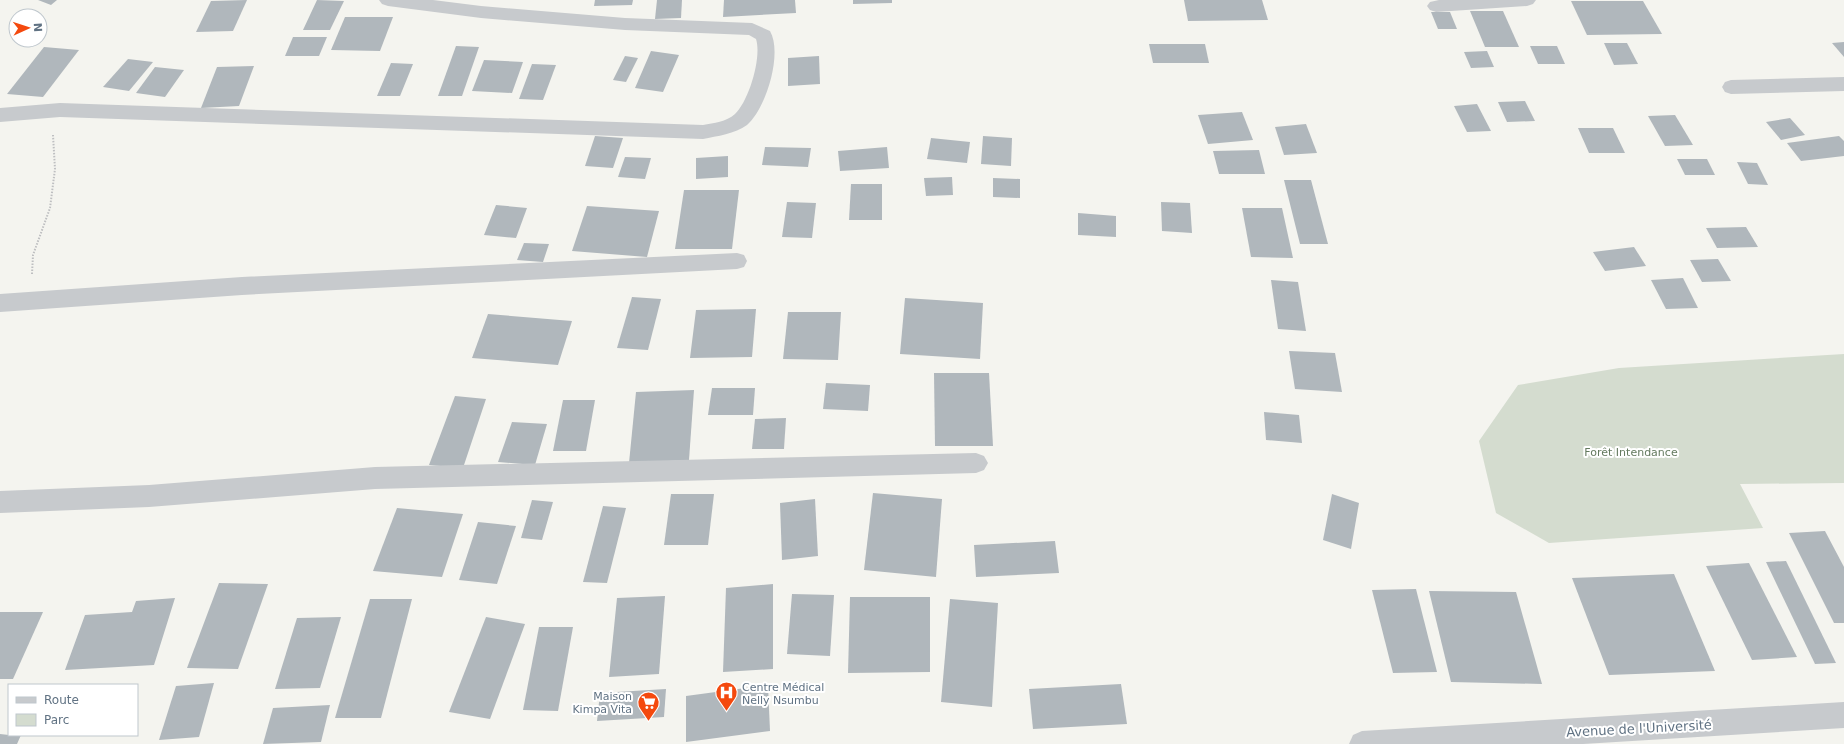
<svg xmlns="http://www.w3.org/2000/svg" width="1844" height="744" font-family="'DejaVu Sans',sans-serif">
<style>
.green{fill:#d4dccf}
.building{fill:#b0b7bc}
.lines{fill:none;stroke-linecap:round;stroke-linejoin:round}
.path{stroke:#bebfc1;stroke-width:2;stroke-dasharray:1.5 1.5;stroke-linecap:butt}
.minor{fill:#c7cacd;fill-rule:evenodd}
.labels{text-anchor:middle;stroke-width:4;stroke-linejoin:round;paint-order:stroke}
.park-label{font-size:11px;fill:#647a5f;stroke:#fff}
.poi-label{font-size:11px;fill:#607283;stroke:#fff;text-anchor:start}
.near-street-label{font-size:13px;fill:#607283;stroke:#fff}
</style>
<rect width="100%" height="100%" fill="#f4f4ef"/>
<path class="green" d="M1844 354V483L1740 484 1763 528 1549 543 1496 513 1479 441 1518 385 1619 368Z"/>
<g class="building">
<path d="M38 0H57L51 5Z"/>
<path d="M247 0 233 31 196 32 211 1Z"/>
<path d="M317 0 344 1 330 30H303Z"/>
<path d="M595 0H633L632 5 594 6Z"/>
<path d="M657 0H682L681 18 655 19Z"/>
<path d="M724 0H795L796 13 723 17Z"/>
<path d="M853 0H892V3L853 4Z"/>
<path d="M1184 0H1262L1268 20 1188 21Z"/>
<path d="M1571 1H1643L1662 34 1587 35Z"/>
<path d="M1470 11H1503L1519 47H1485Z"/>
<path d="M1431 12H1450L1457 29H1438Z"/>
<path d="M345 17H393L380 51 331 50Z"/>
<path d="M293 37H327L319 56H285Z"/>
<path d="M1844 42V57L1832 43Z"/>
<path d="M1604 43H1627L1638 64 1614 65Z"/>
<path d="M1149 44H1205L1209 63H1153Z"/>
<path d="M456 46 479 47 462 96H438Z"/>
<path d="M1530 46H1557L1565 64H1538Z"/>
<path d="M44 47 79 50 43 97 7 94Z"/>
<path d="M651 51 679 55 663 92 635 88Z"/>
<path d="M1487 51 1494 67 1471 68 1464 52Z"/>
<path d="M625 56 638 58 626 82 613 80Z"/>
<path d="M819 56 820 84 788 86V58Z"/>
<path d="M128 59 153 62 129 91 103 87Z"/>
<path d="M484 60 523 62 512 93 472 91Z"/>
<path d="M391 63 413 64 400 96H377Z"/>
<path d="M532 64 556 65 543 100 519 99Z"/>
<path d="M254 66 239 106 201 108 217 67Z"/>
<path d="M155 67 184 70 165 97 136 93Z"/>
<path d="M1525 101 1535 121 1507 122 1498 102Z"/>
<path d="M1477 104 1491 131 1467 132 1454 106Z"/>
<path d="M1242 112 1253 140 1208 144 1198 115Z"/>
<path d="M1675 115 1693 145 1665 146 1648 116Z"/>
<path d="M1790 118 1805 135 1781 140 1766 122Z"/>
<path d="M1306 124 1317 153 1284 155 1275 127Z"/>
<path d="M1578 128H1613L1625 153H1589Z"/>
<path d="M595 136 623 138 613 168 585 166Z"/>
<path d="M983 136 1012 138 1011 166 981 164Z"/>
<path d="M1839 136 1844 141V156L1801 161 1787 143Z"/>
<path d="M931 138 970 142 967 163 927 159Z"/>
<path d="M765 147 811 148 808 167 762 165Z"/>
<path d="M887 147 889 168 840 171 838 151Z"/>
<path d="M1259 150 1265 174H1219L1213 151Z"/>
<path d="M728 156V177L696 179V158Z"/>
<path d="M625 157 651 158 645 179 618 177Z"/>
<path d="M1677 159H1707L1715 175H1685Z"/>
<path d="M1737 162 1757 163 1768 185 1748 184Z"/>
<path d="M952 177 953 195 926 196 924 178Z"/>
<path d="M993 178 1020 179V198L993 197Z"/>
<path d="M1284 180H1311L1328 244H1300Z"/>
<path d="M851 184H882V220H849Z"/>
<path d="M684 190H739L732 249H675Z"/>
<path d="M787 202 816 203 812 238 782 237Z"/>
<path d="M1161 202 1190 203 1192 233 1162 231Z"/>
<path d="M496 205 527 208 516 238 484 235Z"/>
<path d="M587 206 659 211 647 257 572 251Z"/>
<path d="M1242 208H1282L1293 258 1251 257Z"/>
<path d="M1078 213 1116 216V237L1078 235Z"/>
<path d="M1746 227 1758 247 1717 248 1706 228Z"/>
<path d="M524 243 549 244 543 262 517 260Z"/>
<path d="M1634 247 1646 266 1605 271 1593 252Z"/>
<path d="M1718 259 1731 281 1702 282 1690 260Z"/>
<path d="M1683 278 1698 308 1666 309 1651 280Z"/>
<path d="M1271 280 1298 282 1306 331 1278 329Z"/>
<path d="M632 297 661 299 648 350 617 348Z"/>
<path d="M905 298 983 303 980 359 900 354Z"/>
<path d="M756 309 752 357 690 358 696 310Z"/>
<path d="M788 312H841L838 360 783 359Z"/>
<path d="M488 314 572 321 558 365 472 358Z"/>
<path d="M1289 351 1335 353 1342 392 1295 389Z"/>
<path d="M934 373H989L993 446H935Z"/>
<path d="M826 383 870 385 868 411 823 409Z"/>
<path d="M712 388H755L753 415H708Z"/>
<path d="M694 390 689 460 629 463 636 392Z"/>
<path d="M455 396 486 399 463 468 429 465Z"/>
<path d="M563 400H595L586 451H553Z"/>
<path d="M1264 412 1299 415 1302 443 1266 440Z"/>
<path d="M786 418 784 449H752L755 419Z"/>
<path d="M512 422 547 424 535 465 498 462Z"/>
<path d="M873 493 942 499 936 577 864 570Z"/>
<path d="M671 494H714L708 545H664Z"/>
<path d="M1332 494 1359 503 1351 549 1323 540Z"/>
<path d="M815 499 818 556 782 560 780 503Z"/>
<path d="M532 500 553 502 542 540 521 538Z"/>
<path d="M603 506 626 508 607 583 583 582Z"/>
<path d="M397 508 463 514 442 577 373 571Z"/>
<path d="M478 522 516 526 497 584 459 580Z"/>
<path d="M1825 531 1844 567V623H1834L1789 533Z"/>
<path d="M1055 541 1059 573 976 577 974 545Z"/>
<path d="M1786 561 1836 663 1815 664 1766 562Z"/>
<path d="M1749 563 1797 657 1752 660 1706 566Z"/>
<path d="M1674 574 1715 671 1609 675 1572 578Z"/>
<path d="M219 583 268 584 238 669 187 668Z"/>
<path d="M773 584V669L723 672 726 588Z"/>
<path d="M1416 589 1437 672 1393 673 1372 590Z"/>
<path d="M1429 591 1516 592 1542 684 1451 682Z"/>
<path d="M792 594 834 595 830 656 787 654Z"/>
<path d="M665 596 659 674 609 677 617 598Z"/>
<path d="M850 597H930V672L848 673Z"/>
<path d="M175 598 154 665 65 670 85 615 132 612 136 601Z"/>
<path d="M370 599H412L381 718H335Z"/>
<path d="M950 599 998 603 992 707 941 702Z"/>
<path d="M0 612H43L13 679H0Z"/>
<path d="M341 617 320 688 275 689 297 618Z"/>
<path d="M486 617 525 624 490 719 449 712Z"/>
<path d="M539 627H573L558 711 523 710Z"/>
<path d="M214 683 199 737 159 740 176 686Z"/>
<path d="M1121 684 1127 724 1033 729 1029 689Z"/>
<path d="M768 685 770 731 686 742V696Z"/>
<path d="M666 689 664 717 597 721 600 693Z"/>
<path d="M330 705 321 742 263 744 273 708Z"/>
<path d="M0 734 9 735H21L17 744H0Z"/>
</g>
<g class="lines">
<path class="path" d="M32 274 33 255 50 208 55 169 53 135"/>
<g class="minor">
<path d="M379 0H433L481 6 625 18 752 23 770 31C783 53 766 109 747 125 735 134 717 136 703 139L60 117 0 122V108L60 103 703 125C714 123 726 122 735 114 749 101 762 57 756 39L749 35 625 30 481 18 388 6 382 4Z"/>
<path d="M1439 0H1536L1533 4 1527 6 1436 12 1430 10 1427 6 1430 2Z"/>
<path d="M1844 77V91L1731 94 1725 92 1722 87 1725 82 1731 80Z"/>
<path d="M737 253 744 255 747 261 744 267 737 269 242 295 0 312V294L242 277Z"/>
<path d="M976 453 984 456 988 463 984 470 976 473 375 489 149 507 0 513V491L149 485 375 467Z"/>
<path d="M1844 702V728L1583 744H1349L1353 735 1362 731Z"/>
</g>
</g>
<defs>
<symbol id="hospital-pin" viewBox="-11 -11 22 30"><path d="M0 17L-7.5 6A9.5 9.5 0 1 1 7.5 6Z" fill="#f4490e" stroke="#fff"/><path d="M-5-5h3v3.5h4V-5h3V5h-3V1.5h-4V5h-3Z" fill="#fff"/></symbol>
<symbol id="supermarket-pin" viewBox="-11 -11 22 30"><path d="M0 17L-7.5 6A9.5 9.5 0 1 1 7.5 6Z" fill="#f4490e" stroke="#fff"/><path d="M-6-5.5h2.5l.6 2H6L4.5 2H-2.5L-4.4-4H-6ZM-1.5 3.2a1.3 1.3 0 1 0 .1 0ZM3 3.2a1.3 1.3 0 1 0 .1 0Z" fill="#fff"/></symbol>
</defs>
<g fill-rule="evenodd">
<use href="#hospital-pin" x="714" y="680" width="25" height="34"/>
<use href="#supermarket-pin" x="636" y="690" width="25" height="34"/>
</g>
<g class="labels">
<g class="park-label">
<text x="1631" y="456">Forêt Intendance</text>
</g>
<g class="poi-label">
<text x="742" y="691">Centre Médical<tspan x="742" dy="13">Nelly Nsumbu</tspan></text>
<text x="632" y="700" text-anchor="end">Maison<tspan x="632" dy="13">Kimpa Vita</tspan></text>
</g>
<g class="near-street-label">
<text transform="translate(1639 728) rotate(-3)" y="5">Avenue de l'Université</text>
</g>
</g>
<rect x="8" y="684" width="130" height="52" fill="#ffffff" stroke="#bfc7cd"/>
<rect x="16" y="697" width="20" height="6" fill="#c7cacd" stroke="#bfc7cd"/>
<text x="44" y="704" font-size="12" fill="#607283">Route</text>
<rect x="16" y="714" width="20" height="12" fill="#d4dccf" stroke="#bfc7cd"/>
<text x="44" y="724" font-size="12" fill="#607283">Parc</text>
<g transform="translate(28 28) rotate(87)"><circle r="19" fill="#ffffff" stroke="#bfc7cd"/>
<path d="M0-3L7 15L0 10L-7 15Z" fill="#f4490e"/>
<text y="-6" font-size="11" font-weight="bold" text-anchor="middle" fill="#607283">N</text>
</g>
</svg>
